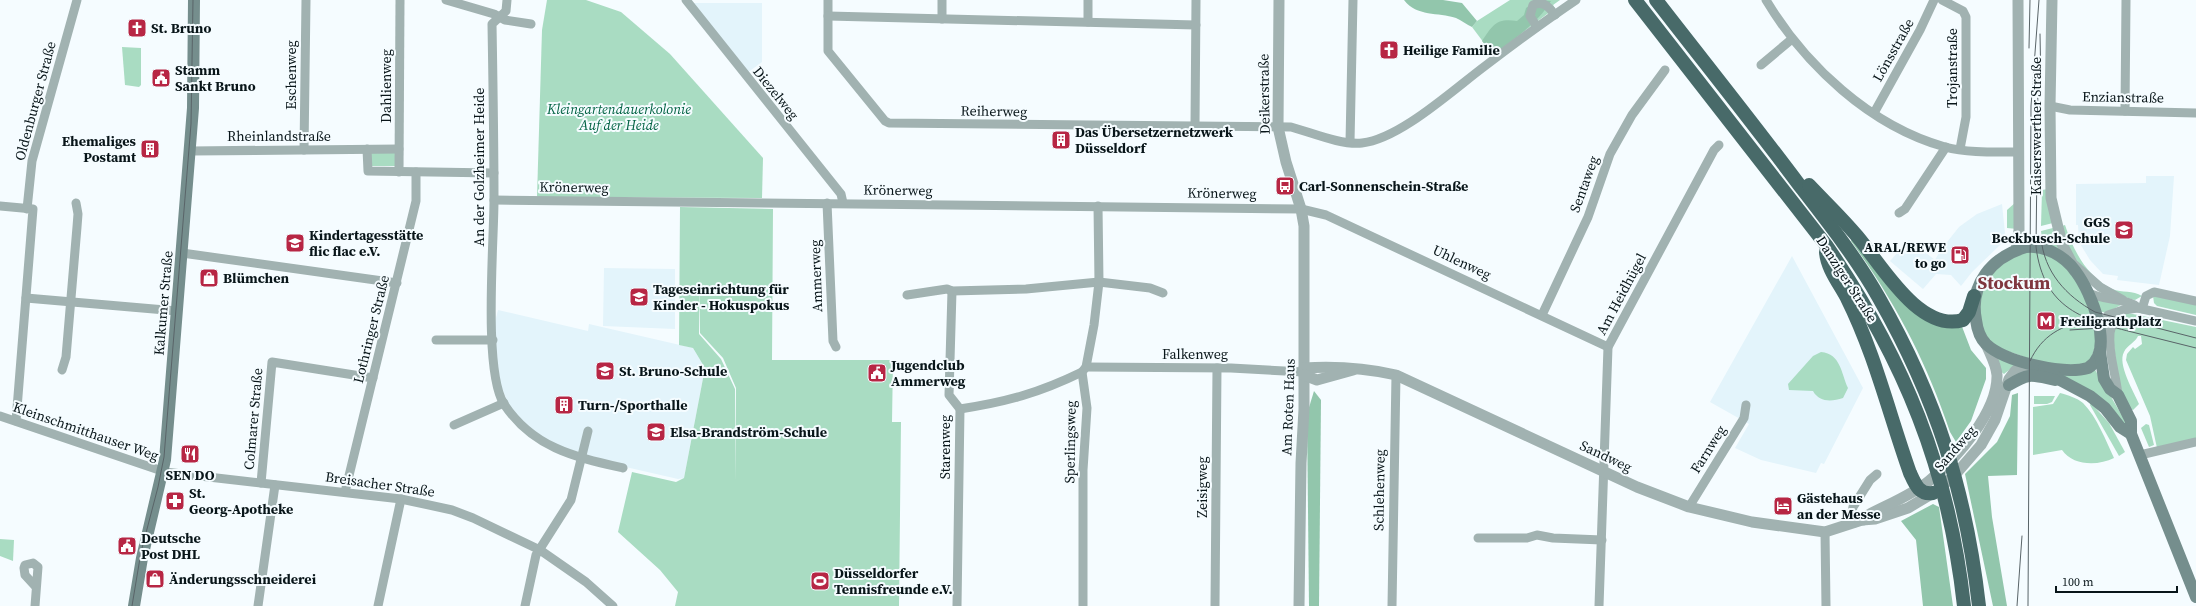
<svg xmlns="http://www.w3.org/2000/svg" width="2196" height="606" font-family="'Source Serif 4',serif">
<style>
.built{fill:#e3f4fb}
.green{fill:#a9dcc2;fill-rule:evenodd}
.forest{fill:#92c6ac}
.lines{fill:none;stroke-linecap:round;stroke-linejoin:round}
.minor{stroke:#a1b2b1;stroke-width:9}
.tertiary{stroke:#a1b2b1;stroke-width:11}
.secondary{stroke:#758e8d;stroke-width:12}
.trunk{stroke:#486a69;stroke-width:14}
.tram{stroke:#596468;stroke-width:1}
.labels{text-anchor:middle;stroke-width:4;stroke-linejoin:round;paint-order:stroke}
.poi-label{font-size:14px;font-weight:bold;fill:#081519;stroke:#f5fcff;text-anchor:start}
.street-label{font-size:14px;fill:#081519;stroke:#f5fcff}
.park-label{font-size:14px;font-style:italic;fill:#006243;stroke:#f5fcff}
.district-label{font-size:18px;font-weight:bold;fill:#7f373f;stroke:#f5fcff}
</style>
<rect width="100%" height="100%" fill="#f5fcff"/>
<g class="built">
<path d="M690 3H762V62L747 73Z"/>
<path d="M2146 176H2174L2170 236 2159 285 2117 280 2118 276 2103 274 2090 260 2079 242 2078 225H2076V184L2146 183Z"/>
<path d="M2002 204 2005 233 2001 244 1972 272 1961 286 1951 275 1936 274 1923 289 1890 261 1909 240 1935 260 1940 251 1959 227 1977 214Z"/>
<path d="M1792 256 1863 388 1824 464 1821 463 1816 473 1761 460 1735 448 1749 424 1710 402Z"/>
<path d="M604 268 675 269V329L603 326Z"/>
<path d="M498 310 588 331 589 324 693 348 705 368 684 478 678 479 582 457 539 438 512 413 497 376 494 326Z"/>
</g>
<g class="green">
<path d="M547 0H586L621 12 670 54 763 158 762 198 537 197 542 30Z"/>
<path d="M1510 0H1560L1553 5 1555 8 1493 55 1472 27 1477 21Z"/>
<path d="M122 47 141 48V85L139 87 125 85Z"/>
<rect x="370" y="153" width="26" height="13"/>
<path d="M2048 189 2053 223 2041 226 2042 190Z"/>
<path d="M2016 202 2017 229 2007 228V210Z"/>
<path d="M680 207 773 209 772 360H893L892 422H901L899 606H675L678 592 660 570 618 532 632 472 676 482 684 478 705 368 693 348 679 345ZM700 277V333L723 358 736 388 735 482V389L721 359 699 334Z"/>
<path d="M2065 225C2073 250 2087 277 2112 289 2122 293 2133 290 2142 296L2135 300C2120 297 2092 280 2082 269 2071 257 2066 240 2062 226Z"/>
<path d="M2053 228 2063 253 2043 246 2041 231Z"/>
<path d="M2022 250 2053 254 2081 285 2098 336 2090 363 2053 367 1993 346 1978 322 1976 312 1987 276Z"/>
<path d="M2153 296 2196 303V315L2157 306 2154 303Z"/>
<path d="M2095 298 2121 305 2106 313 2099 311Z"/>
<path d="M2128 313 2196 327V439L2157 448 2150 416 2126 360 2127 354 2133 347 2135 349 2142 344 2141 336H2138C2136 342 2127 345 2124 352 2117 364 2134 392 2139 404L2133 410 2130 409 2119 387 2112 329 2118 318Z"/>
<path d="M1821 352C1841 354 1841 373 1848 388L1843 398C1831 402 1819 402 1813 391L1789 390 1788 384 1813 356Z"/>
<path d="M1995 358 2018 363 2004 374 1999 370Z"/>
<path d="M2094 368 2127 424 2125 426 2054 370Z"/>
<path d="M2060 393C2068 395 2077 398 2083 403 2097 417 2106 441 2114 458 2098 466 2073 466 2062 450L2033 455V407L2053 404Z"/>
<path d="M2034 396H2055L2052 402 2047 404H2034Z"/>
<path d="M2091 403 2109 423 2125 452 2119 456 2090 405Z"/>
<path d="M2146 424 2149 425 2154 445 2149 447 2141 428Z"/>
<path d="M0 539 14 540 13 561 0 556Z"/>
</g>
<g class="forest">
<path d="M1404 0H1443L1462 3 1477 21 1472 27C1467 25 1461 20 1456 18 1438 12 1417 17 1404 0Z"/>
<path d="M1538 0 1551 1C1537 24 1514 39 1493 55L1482 41C1493 25 1496 18 1517 21L1524 15 1526 8Z"/>
<path d="M1852 237 1901 295 1961 324 1971 350 1986 368V379L1971 421 1956 442 1950 432C1926 360 1895 302 1851 241Z"/>
<path d="M1314 391 1321 400 1319 606H1309L1307 414Z"/>
<path d="M2018 393 2017 475 1988 476 1992 517 2007 606H1993L1965 474 1997 442 2010 416 2012 395Z"/>
<path d="M1933 504 1939 507 1953 606H1923L1916 540 1901 521Z"/>
</g>
<g class="lines">
<g class="minor">
<path d="M446 0 494 14 505 20 531 24"/>
<path d="M507 0 506 11 492 24C493 83 494 141 494 200 494 243 483 371 504 404 533 448 575 457 623 468"/>
<path d="M686 0 841 194 843 203"/>
<path d="M828 0V51L885 121 889 123 1291 127C1313 133 1340 145 1362 143 1400 139 1454 89 1485 66 1515 43 1545 21 1576 0"/>
<path d="M1766 0C1805 65 1870 126 1945 147 1967 153 1994 152 2017 152"/>
<path d="M1942 0 1963 11 1966 17V117L1960 149"/>
<path d="M828 16 1196 25"/>
<path d="M942 19V0"/>
<path d="M1088 22V0"/>
<path d="M1537 27 1530 16 1533 5C1543 0 1549 7 1555 15"/>
<path d="M1761 65 1792 39"/>
<path d="M2050 106 2070 110 2196 113"/>
<path d="M2125 111 2126 0"/>
<path d="M1874 113 1920 30 1934 0"/>
<path d="M1195 126 1196 0"/>
<path d="M1350 142 1353 0"/>
<path d="M367 149 368 171 494 173"/>
<path d="M304 150 306 0"/>
<path d="M191 151 399 149"/>
<path d="M399 172 400 0"/>
<path d="M494 200 1301 209 1326 215 1608 347"/>
<path d="M827 203 833 341 836 347"/>
<path d="M0 206 33 209 16 421"/>
<path d="M27 209 32 161 77 0"/>
<path d="M1899 213 1905 209 1946 147"/>
<path d="M182 253 397 283"/>
<path d="M2075 265 2100 287 2123 300"/>
<path d="M952 291 949 395 960 409 957 606"/>
<path d="M2087 292C2101 301 2130 298 2138 308L2196 321"/>
<path d="M907 295 947 289 952 291 1026 289 1099 282 1150 288 1163 293"/>
<path d="M26 298 177 311"/>
<path d="M2142 309 2146 296 2154 292 2196 301"/>
<path d="M2117 313C2116 320 2111 325 2110 333 2108 354 2116 374 2118 395"/>
<path d="M1542 315 1588 217 1610 154 1632 115 1665 70"/>
<path d="M2102 333 2108 315 2123 310 2138 308"/>
<path d="M436 340H493"/>
<path d="M1086 367 1231 368 1304 372"/>
<path d="M62 370 66 357 77 227 78 214 76 203"/>
<path d="M1082 372 1087 408 1083 470V606"/>
<path d="M960 409C1006 402 1039 393 1082 372L1086 367 1094 325 1099 282 1098 206"/>
<path d="M0 416 165 472 401 499 452 510 473 518 540 550 586 582 613 606"/>
<path d="M454 425 504 403"/>
<path d="M2140 455 2196 442"/>
<path d="M261 483 272 362 373 378"/>
<path d="M345 492 416 201V172"/>
<path d="M1689 507 1744 418 1746 405"/>
<path d="M1855 523 1852 512 1853 507 1870 480 1877 474"/>
<path d="M1825 532 1826 606"/>
<path d="M1478 538H1527L1537 535 1553 538 1602 540"/>
<path d="M35 606 38 567 33 563 25 565 24 568 25 575 36 587"/>
<path d="M258 606 275 485"/>
<path d="M378 606 401 499"/>
<path d="M525 606 536 555 571 500 588 431"/>
<path d="M1215 606 1217 368"/>
<path d="M1392 606 1396 375"/>
<path d="M1599 606 1608 347 1714 150 1719 145"/>
</g>
<g class="tertiary">
<path d="M1279 0 1278 127 1286 162 1301 209 1304 226V409L1301 463 1299 606"/>
<path d="M2052 0 2050 106 2051 198 2062 244 2074 267"/>
<path d="M2016 250 2019 230 2018 0"/>
<path d="M1304 368C1335 366 1365 368 1396 375L1637 487 1689 507 1752 522 1825 532 1862 520 1875 519 1908 508 1933 493 1954 476 1981 445 1995 420 2009 379 2015 371 2020 367 2033 366"/>
<path d="M1304 375 1317 380 1353 370"/>
<path d="M1863 520 1868 515C1889 504 1912 495 1929 481 1956 459 1998 412 1997 375 1996 364 1990 354 1986 344"/>
</g>
<g class="secondary">
<path d="M2026 247C2045 245 2065 256 2076 272 2091 292 2116 351 2088 368 2064 375 2005 362 1986 344 1980 338 1977 328 1976 320 1969 284 1992 257 2026 247Z"/>
<path d="M2100 352 2104 379 2110 389 2118 395 2131 421V434L2196 597"/>
<path d="M2044 368 2060 380 2090 396 2105 408 2120 427 2131 434"/>
<path d="M2009 385C2030 372 2032 375 2055 380"/>
<path d="M134 606 142 558 165 460 193 108 194 0"/>
</g>
<g class="trunk">
<path d="M1635 0 1826 245C1904 359 1949 469 1964 606"/>
<path d="M1656 0C1704 62 1753 123 1800 186 1828 222 1857 259 1879 298 1936 398 1966 491 1979 606"/>
<path d="M1809 185C1825 202 1842 218 1857 236 1881 264 1919 333 1963 320L1969 312 1974 296"/>
<path d="M1826 252C1827 268 1839 283 1847 298 1875 354 1889 414 1910 473 1915 484 1919 495 1933 493"/>
</g>
<g class="tram">
<path d="M2040 34 2041 86"/>
<path d="M2029 48 2030 0"/>
<path d="M2038 80 2036 247C2044 309 2083 320 2136 333 2156 338 2176 343 2196 348"/>
<path d="M2041 238C2044 272 2066 296 2095 312L2196 338"/>
<path d="M2070 330 2101 328"/>
<path d="M2030 361C2042 335 2062 325 2089 320"/>
<path d="M132 606 141 552 158 487 164 457 191 124 193 0"/>
<path d="M2017 606 2022 536"/>
<path d="M2028 606 2031 106 2039 0"/>
</g>
</g>
<defs>
<symbol id="church-square" viewBox="-11 -11 22 22"><rect x="-9" y="-9" width="18" height="18" rx="4" fill="#b72644" stroke="#f5fcff"/><path d="M-1.2-6h2.4v3.5h3.3v2.4h-3.3V6h-2.4V-.1h-3.3v-2.4h3.3Z" fill="#fff"/></symbol>
<symbol id="civic-square" viewBox="-11 -11 22 22"><rect x="-9" y="-9" width="18" height="18" rx="4" fill="#b72644" stroke="#f5fcff"/><path d="M-.6-6.5H3V-4.5H.6V-3L4-1V1h2V6H-6V1h2V-1L-.6-3ZM-1.2 2.5V6h2.4V2.5Z" fill="#fff"/></symbol>
<symbol id="building-square" viewBox="-11 -11 22 22"><rect x="-9" y="-9" width="18" height="18" rx="4" fill="#b72644" stroke="#f5fcff"/><path d="M-4-6H4V6H1V3H-1V6H-4ZM-2.5-4.3h1.7v1.8h-1.7ZM.8-4.3h1.7v1.8H.8ZM-2.5-1h1.7V.8h-1.7ZM.8-1h1.7V.8H.8Z" fill="#fff"/></symbol>
<symbol id="bus-square" viewBox="-11 -11 22 22"><rect x="-9" y="-9" width="18" height="18" rx="4" fill="#b72644" stroke="#f5fcff"/><path d="M-5-6H5V4H4V6H2V4H-2V6H-4V4H-5ZM-3.5-4V0h7V-4ZM-3.5 1.2v1.5H-2V1.2ZM2 1.2v1.5H3.5V1.2Z" fill="#fff"/></symbol>
<symbol id="school-square" viewBox="-11 -11 22 22"><rect x="-9" y="-9" width="18" height="18" rx="4" fill="#b72644" stroke="#f5fcff"/><path d="M0-5L7-2L0 1L-7-2ZM-4 1L0 2.5L4 1V4Q0 6-4 4Z" fill="#fff"/></symbol>
<symbol id="fuel-square" viewBox="-11 -11 22 22"><rect x="-9" y="-9" width="18" height="18" rx="4" fill="#b72644" stroke="#f5fcff"/><path d="M-5.5-6h7V0h2V4h1.3V-2.5L3-4.5l.8-.8L6-3V5H2.5V1h-1V6h-7ZM-4.2-4.7v3.2H.2V-4.7Z" fill="#fff"/></symbol>
<symbol id="shop-square" viewBox="-11 -11 22 22"><rect x="-9" y="-9" width="18" height="18" rx="4" fill="#b72644" stroke="#f5fcff"/><path d="M-5-2.5h2.3a2.7 3.5 0 0 1 5.4 0H5L5.5 6h-11ZM-1.5-2.5h3a1.5 2.3 0 0 0-3 0Z" fill="#fff"/></symbol>
<symbol id="metro-square" viewBox="-11 -11 22 22"><rect x="-9" y="-9" width="18" height="18" rx="4" fill="#b72644" stroke="#f5fcff"/><path d="M-5.5 5V-5H-3L0 0L3-5H5.5V5H3V-.5L0 4L-3-.5V5Z" fill="#fff"/></symbol>
<symbol id="restaurant-square" viewBox="-11 -11 22 22"><rect x="-9" y="-9" width="18" height="18" rx="4" fill="#b72644" stroke="#f5fcff"/><path d="M-5-6h1v4h1v-4h1v4h1v-4h1v5L-1.5 .5V6h-2V.5L-5-1ZM5-6V6H3V1.5H1.5Q1.5-4 5-6Z" fill="#fff"/></symbol>
<symbol id="pharmacy-square" viewBox="-11 -11 22 22"><rect x="-9" y="-9" width="18" height="18" rx="4" fill="#b72644" stroke="#f5fcff"/><path d="M-2-6h4v4h4v4h-4v4h-4v-4h-4v-4h4Z" fill="#fff"/></symbol>
<symbol id="hotel-square" viewBox="-11 -11 22 22"><rect x="-9" y="-9" width="18" height="18" rx="4" fill="#b72644" stroke="#f5fcff"/><path d="M-6-4.5h1.5V1H6V5H4.5V3h-9V5H-6ZM-4 0a1.8 1.8 0 1 1 3.6 0ZM.5 0V-2.5h3Q6-2.5 6 0Z" fill="#fff"/></symbol>
<symbol id="stadium-square" viewBox="-11 -11 22 22"><rect x="-9" y="-9" width="18" height="18" rx="4" fill="#b72644" stroke="#f5fcff"/><path d="M0-5a6.5 5 0 1 0 0 10a6.5 5 0 1 0 0-10ZM-3.5-1.8h7v3.6h-7Z" fill="#fff"/></symbol>
</defs>
<g fill-rule="evenodd">
<use href="#church-square" x="126" y="17" width="22" height="22"/>
<use href="#church-square" x="1378" y="39" width="22" height="22"/>
<use href="#civic-square" x="150" y="67" width="22" height="22"/>
<use href="#building-square" x="1050" y="129" width="22" height="22"/>
<use href="#building-square" x="139" y="138" width="22" height="22"/>
<use href="#bus-square" x="1274" y="175" width="22" height="22"/>
<use href="#school-square" x="2113" y="219" width="22" height="22"/>
<use href="#school-square" x="284" y="232" width="22" height="22"/>
<use href="#fuel-square" x="1949" y="244" width="22" height="22"/>
<use href="#shop-square" x="198" y="267" width="22" height="22"/>
<use href="#school-square" x="628" y="286" width="22" height="22"/>
<use href="#metro-square" x="2035" y="310" width="22" height="22"/>
<use href="#school-square" x="594" y="360" width="22" height="22"/>
<use href="#civic-square" x="866" y="362" width="22" height="22"/>
<use href="#building-square" x="553" y="394" width="22" height="22"/>
<use href="#school-square" x="645" y="421" width="22" height="22"/>
<use href="#restaurant-square" x="179" y="443" width="22" height="22"/>
<use href="#pharmacy-square" x="164" y="490" width="22" height="22"/>
<use href="#hotel-square" x="1772" y="495" width="22" height="22"/>
<use href="#civic-square" x="116" y="535" width="22" height="22"/>
<use href="#shop-square" x="144" y="568" width="22" height="22"/>
<use href="#stadium-square" x="809" y="570" width="22" height="22"/>
</g>
<g class="labels">
<g class="poi-label">
<text x="151" y="33">St. Bruno</text>
<text x="1403" y="55">Heilige Familie</text>
<text x="175" y="75">Stamm<tspan x="175" dy="16">Sankt Bruno</tspan></text>
<text x="1075" y="137">Das Übersetzernetzwerk<tspan x="1075" dy="16">Düsseldorf</tspan></text>
<text x="136" y="146" text-anchor="end">Ehemaliges<tspan x="136" dy="16">Postamt</tspan></text>
<text x="1299" y="191">Carl-Sonnenschein-Straße</text>
<text x="2110" y="227" text-anchor="end">GGS<tspan x="2110" dy="16">Beckbusch-Schule</tspan></text>
<text x="309" y="240">Kindertagesstätte<tspan x="309" dy="16">flic flac e.V.</tspan></text>
<text x="1946" y="252" text-anchor="end">ARAL/REWE<tspan x="1946" dy="16">to go</tspan></text>
<text x="223" y="283">Blümchen</text>
<text x="653" y="294">Tageseinrichtung für<tspan x="653" dy="16">Kinder - Hokuspokus</tspan></text>
<text x="2060" y="326">Freiligrathplatz</text>
<text x="891" y="370">Jugendclub<tspan x="891" dy="16">Ammerweg</tspan></text>
<text x="619" y="376">St. Bruno-Schule</text>
<text x="578" y="410">Turn-/Sporthalle</text>
<text x="670" y="437">Elsa-Brandström-Schule</text>
<text x="190" y="480" text-anchor="middle">SEN DO</text>
<text x="189" y="498">St.<tspan x="189" dy="16">Georg-Apotheke</tspan></text>
<text x="1797" y="503">Gästehaus<tspan x="1797" dy="16">an der Messe</tspan></text>
<text x="141" y="543">Deutsche<tspan x="141" dy="16">Post DHL</tspan></text>
<text x="834" y="578">Düsseldorfer<tspan x="834" dy="16">Tennisfreunde e.V.</tspan></text>
<text x="169" y="584">Änderungsschneiderei</text>
</g>
<g class="street-label">
<text transform="translate(1893 50) rotate(-61)" y="5">Lönsstraße</text>
<text transform="translate(1952 68) rotate(-90)" y="5">Trojanstraße</text>
<text transform="translate(291 75) rotate(-90)" y="5">Eschenweg</text>
<text transform="translate(386 86) rotate(-90)" y="5">Dahlienweg</text>
<text transform="translate(776 93) rotate(51)" y="5">Diezelweg</text>
<text transform="translate(1264 94) rotate(-91)" y="5">Deikerstraße</text>
<text transform="translate(2123 97) rotate(1)" y="5">Enzianstraße</text>
<text transform="translate(35 101) rotate(-75)" y="5">Oldenburger Straße</text>
<text transform="translate(994 111) rotate(1)" y="5">Reiherweg</text>
<text transform="translate(2036 126) rotate(-90)" y="5">Kaiserswerther Straße</text>
<text x="279" y="141">Rheinlandstraße</text>
<text transform="translate(479 167) rotate(-90)" y="5">An der Golzheimer Heide</text>
<text transform="translate(1584 184) rotate(-70)" y="5">Sentaweg</text>
<text transform="translate(574 187) rotate(1)" y="5">Krönerweg</text>
<text transform="translate(898 190) rotate(1)" y="5">Krönerweg</text>
<text transform="translate(1222 193) rotate(1)" y="5">Krönerweg</text>
<text transform="translate(1462 262) rotate(25)" y="5">Uhlenweg</text>
<text transform="translate(816 276) rotate(-92)" y="5">Ammerweg</text>
<text transform="translate(1847 279) rotate(57)" y="5">Danziger Straße</text>
<text transform="translate(1621 294) rotate(-62)" y="5">Am Heidhügel</text>
<text transform="translate(163 303) rotate(-85)" y="5">Kalkumer Straße</text>
<text transform="translate(371 329) rotate(-76)" y="5">Lothringer Straße</text>
<text x="1195" y="359">Falkenweg</text>
<text transform="translate(1288 407) rotate(-88)" y="5">Am Roten Haus</text>
<text transform="translate(253 419) rotate(-85)" y="5">Colmarer Straße</text>
<text transform="translate(86 431) rotate(19)" y="5">Kleinschmitthauser Weg</text>
<text transform="translate(1070 442) rotate(-89)" y="5">Sperlingsweg</text>
<text transform="translate(945 447) rotate(-90)" y="5">Starenweg</text>
<text transform="translate(1955 448) rotate(-49)" y="5">Sandweg</text>
<text transform="translate(1708 449) rotate(-58)" y="5">Farnweg</text>
<text transform="translate(1606 456) rotate(25)" y="5">Sandweg</text>
<text transform="translate(380 484) rotate(8)" y="5">Breisacher Straße</text>
<text transform="translate(1202 487) rotate(-90)" y="5">Zeisigweg</text>
<text transform="translate(1379 490) rotate(-89)" y="5">Schlehenweg</text>
</g>
<g class="park-label">
<text x="619" y="114">Kleingartendauerkolonie<tspan x="619" dy="16">Auf der Heide</tspan></text>
</g>
<g class="district-label">
<text x="2014" y="289">Stockum</text>
</g>
</g>
<path d="M2056 586v6h121v-6" fill="none" stroke="#081519" stroke-width="2"/>
<text x="2062" y="586" font-size="12" fill="#081519" stroke="#f5fcff" stroke-width="3" paint-order="stroke">100 m</text>
</svg>
